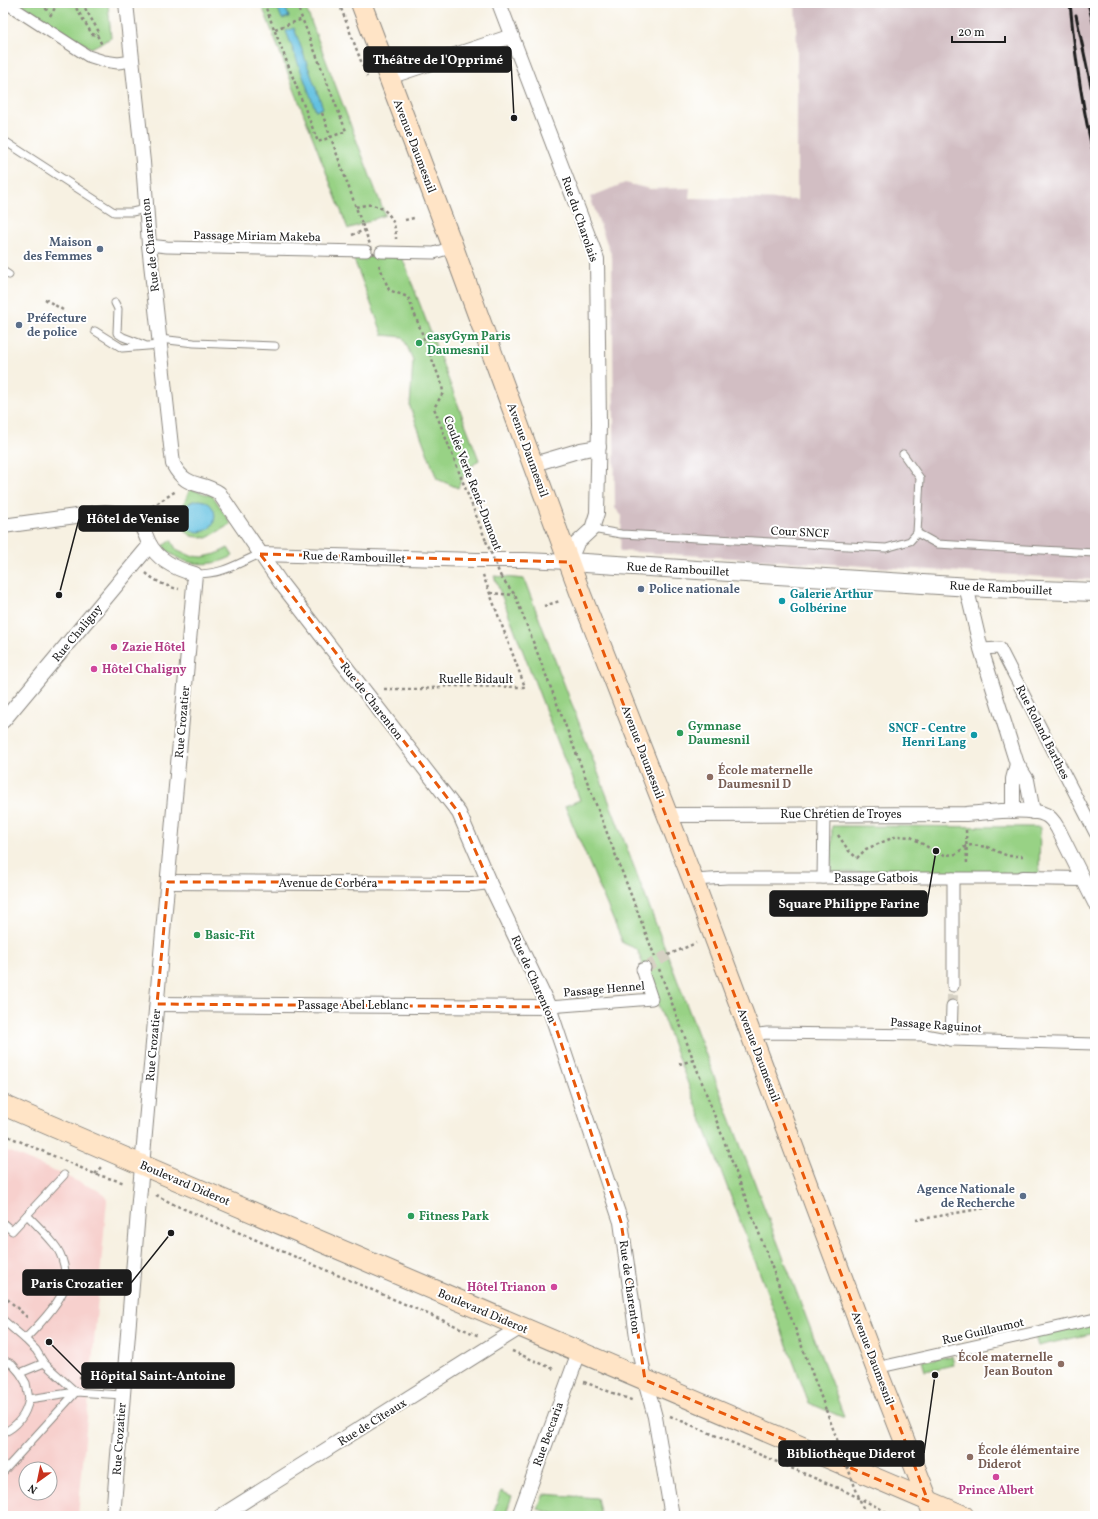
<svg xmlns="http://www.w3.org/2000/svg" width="1098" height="1519" font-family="Vollkorn,serif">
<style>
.built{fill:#f7d0cd;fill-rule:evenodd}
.industrial{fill:#d2bec3}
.green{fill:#98d285;stroke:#5a7750;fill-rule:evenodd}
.water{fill:#63c1e1;stroke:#406e7e}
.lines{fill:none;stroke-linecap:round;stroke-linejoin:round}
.pedestrian-tunnel{stroke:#d6d1c4;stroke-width:11;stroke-dasharray:11 5.5;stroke-linecap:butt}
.service-casing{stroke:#8a867f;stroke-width:9}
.pedestrian-casing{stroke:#8a867f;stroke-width:13}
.minor-casing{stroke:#8a867f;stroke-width:16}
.tertiary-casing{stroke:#8a867f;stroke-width:20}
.secondary-casing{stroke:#8a867f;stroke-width:22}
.path{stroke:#8a867f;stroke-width:2.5;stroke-dasharray:3 3;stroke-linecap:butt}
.service{stroke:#fff;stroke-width:7}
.pedestrian{stroke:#fff;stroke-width:11}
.minor{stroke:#fff;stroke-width:14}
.tertiary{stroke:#fff;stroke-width:18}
.secondary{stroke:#ffe4c6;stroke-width:20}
.rail{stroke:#1c1c1c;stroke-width:3}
.path-bridge{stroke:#8a867f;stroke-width:2.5;stroke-dasharray:3 3;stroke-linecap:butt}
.marked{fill:none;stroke:#e8590c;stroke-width:3;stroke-dasharray:8 5;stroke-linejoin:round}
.service-dot{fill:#5c6f8a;stroke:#fff;stroke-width:1.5}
.leisure-dot{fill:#2e9e5b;stroke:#fff;stroke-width:1.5}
.culture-dot{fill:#0f9aa8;stroke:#fff;stroke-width:1.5}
.hotel-dot{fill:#d1479c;stroke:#fff;stroke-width:1.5}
.education-dot{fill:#8d6e63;stroke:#fff;stroke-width:1.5}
.labels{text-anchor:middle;stroke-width:4;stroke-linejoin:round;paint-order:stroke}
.street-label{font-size:12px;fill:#1c1c1c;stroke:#fff}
.service-label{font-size:12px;font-weight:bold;fill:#4e5e75;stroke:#fff;text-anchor:end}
.leisure-label{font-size:12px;font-weight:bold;fill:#27864d;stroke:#fff;text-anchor:start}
.culture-label{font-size:12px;font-weight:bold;fill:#0d838f;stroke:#fff;text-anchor:start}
.hotel-label{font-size:12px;font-weight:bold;fill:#b23c85;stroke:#fff;text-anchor:start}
.education-label{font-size:12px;font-weight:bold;fill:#785e54;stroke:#fff;text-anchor:start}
.leader{fill:none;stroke:#1c1c1c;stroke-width:1.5}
.callout-dot{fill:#1c1c1c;stroke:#fff;stroke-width:1.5}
.callout{fill:#1c1c1c;stroke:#1c1c1c;stroke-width:1.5}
.callout-label{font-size:13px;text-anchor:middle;font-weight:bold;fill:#fff}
</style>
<rect width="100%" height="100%" fill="#fff"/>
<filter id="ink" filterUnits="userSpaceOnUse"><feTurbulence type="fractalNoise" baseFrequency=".025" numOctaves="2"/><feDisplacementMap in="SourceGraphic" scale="8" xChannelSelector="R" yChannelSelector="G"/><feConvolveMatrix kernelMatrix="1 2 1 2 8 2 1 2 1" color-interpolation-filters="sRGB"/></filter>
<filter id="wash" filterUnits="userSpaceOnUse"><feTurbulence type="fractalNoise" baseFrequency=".012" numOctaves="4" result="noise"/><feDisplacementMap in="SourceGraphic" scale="16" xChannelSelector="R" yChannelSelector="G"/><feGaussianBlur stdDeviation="0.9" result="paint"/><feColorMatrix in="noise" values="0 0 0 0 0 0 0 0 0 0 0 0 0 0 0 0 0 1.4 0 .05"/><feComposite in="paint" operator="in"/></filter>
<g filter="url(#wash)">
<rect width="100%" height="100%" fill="#f7f1e2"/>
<path class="built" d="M3 1149 102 1192 107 1200 78 1516H3ZM26 1469H50V1493H26Z"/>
<path class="industrial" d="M795 3H1095V580L620 551 622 516 615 508 612 257 590 197 625 183 650 189 690 188 689 198 797 200V45Z"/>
<g class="green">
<path d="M19 3H108L111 38 91 48Z"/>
<path d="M261 3H304L385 215 348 229Z"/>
<path d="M353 257H402L479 460 465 472 458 488 437 479 410 407 413 360 403 337 383 335Z"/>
<path d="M190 489 213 496 231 524 207 538 191 536 182 527 178 518ZM192 501 186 525C181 516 183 507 192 501Z"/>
<path d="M171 540 176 549 191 556 203 557 216 554 228 548 233 556C211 568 180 567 163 546Z"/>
<path d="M494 576 524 579 842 1411 844 1417H842L809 1403 637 949 623 943 565 806 580 800Z"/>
<path d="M832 826 1040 827 1039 874 831 872Z"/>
<path d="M1095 1324V1333L1038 1346 1035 1336Z"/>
<path d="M952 1356 954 1365 925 1371 922 1361Z"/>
<path d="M501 1491 512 1496 505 1516H492Z"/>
<path d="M544 1494 597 1498 601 1516H561L538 1509Z"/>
</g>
<g class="water">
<path d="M276 3H284L289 17 282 19Z"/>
<path d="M294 28 323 108 316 111 286 31Z"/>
<circle cx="199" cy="516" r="16"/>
</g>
</g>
<g filter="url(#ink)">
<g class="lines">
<g class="pedestrian-tunnel">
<path d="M645 968 668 955"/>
<path d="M952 1006 953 986"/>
</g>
<defs>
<g id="service">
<path d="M3 140 114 212H132L145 209"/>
<path d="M3 271 9 275"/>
<path d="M115 303 118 309 117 333 123 337 144 345"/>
<path d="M95 331 122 348 160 345"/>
<path d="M160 339 194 343 275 346"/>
<path d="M592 529 621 534 886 548 910 541 917 533 920 478 903 454"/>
<path d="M917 533 937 544 1095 553"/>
<path d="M195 574C224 574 234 565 260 554"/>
<path d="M3 1223 12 1231 64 1175"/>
<path d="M3 1320 25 1339 36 1350 44 1363 76 1392"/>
<path d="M25 1339C36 1328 60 1303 64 1288 68 1274 63 1255 54 1244 46 1234 36 1224 27 1215"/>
<path d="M3 1360 12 1364 20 1373 44 1363"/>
<path d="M20 1373 26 1383 29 1399"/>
<path d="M3 1433C18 1426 26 1415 29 1399L76 1392 122 1395"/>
<path d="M3 1472 76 1392"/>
</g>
<g id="pedestrian">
<path d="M6 3 88 56 104 61 118 63 132 61"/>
<path d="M149 245 167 247 366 251"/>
<path d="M381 252 434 253 453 247"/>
<path d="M981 649 1000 648 1095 833"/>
<path d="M823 878 824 814"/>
<path d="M693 880 727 878H1023"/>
<path d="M953 986V878"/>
<path d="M549 1007 652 999 642 969 645 968"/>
<path d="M751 1035 767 1033 925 1035 951 1040 1095 1044"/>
<path d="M951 1040 952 1006"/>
<path d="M876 1368 1095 1319"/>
</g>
<g id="minor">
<path d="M126 3 143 162 149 245 173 464C187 490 199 480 219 493L280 582 459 813 489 882 549 1007 621 1222 638 1344 645 1380 655 1417 672 1516"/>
<path d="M389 77 512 36"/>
<path d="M534 464 581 450 599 447"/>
<path d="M3 526 105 512C114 513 128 513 135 519 143 525 145 535 149 543 158 561 176 569 195 574L139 1200 113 1516"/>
<path d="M260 554 477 560H525L569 562 577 543 592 529 597 513 599 424 597 259 499 3"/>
<path d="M966 586 981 649 1008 735 1017 764 1027 780 1033 812"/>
<path d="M3 721 150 545"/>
<path d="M1013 811V779L1017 764"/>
<path d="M668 815 966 814C985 813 1029 806 1046 815 1052 818 1055 824 1058 829L1095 903"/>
<path d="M1023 878 1082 879"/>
<path d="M168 882 473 884 489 882"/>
<path d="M157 1004 549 1007"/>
<path d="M221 1516 521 1327"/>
<path d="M519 1516 579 1352"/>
</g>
<path id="tertiary" d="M569 562 987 588 1095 592"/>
<g id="secondary">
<path d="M361 3 453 247 581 595 693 880 876 1368 934 1516"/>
<path d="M3 1105 170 1177 964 1516"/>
</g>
</defs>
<use href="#service" class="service-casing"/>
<use href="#pedestrian" class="pedestrian-casing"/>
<use href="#minor" class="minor-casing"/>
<use href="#tertiary" class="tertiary-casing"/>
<use href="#secondary" class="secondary-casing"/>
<g class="path">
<path d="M42 3 49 13"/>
<path d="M73 3 92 34 97 35 102 45"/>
<path d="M82 3 99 32 97 35"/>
<path d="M264 3 318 142 346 131 296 3"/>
<path d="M339 3 367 77"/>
<path d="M50 16 58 3"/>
<path d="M275 29 303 19"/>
<path d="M322 113 362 224"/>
<path d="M356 207C361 206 368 204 372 205 390 208 396 224 396 239"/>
<path d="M405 220 414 218"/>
<path d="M352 235 365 230"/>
<path d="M379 265 389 290 408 297 442 385 443 393 434 408 486 541"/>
<path d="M45 299 63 310"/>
<path d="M147 510 176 491"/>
<path d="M146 573C155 581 167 587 179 589"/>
<path d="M501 577 515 595 655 957"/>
<path d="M490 593 515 595"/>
<path d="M544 606 560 601"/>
<path d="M384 689H424L448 686 525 687 483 575"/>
<path d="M966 830 967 865"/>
<path d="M838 835 849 851 857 858 866 849 897 836 911 837 936 852 945 855 956 854 966 846 972 845 987 847 1008 856H1023"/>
<path d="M668 955 696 943"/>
<path d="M659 969 826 1410"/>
<path d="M679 1064 694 1060"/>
<path d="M3 1134 95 1174 125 1183"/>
<path d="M95 1174 101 1167"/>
<path d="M156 1195 175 1205 479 1336"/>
<path d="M916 1220 991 1207"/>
<path d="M3 1295 28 1318"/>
<path d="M512 1351 556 1370"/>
<path d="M79 1377 96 1379"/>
<path d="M584 1382 634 1401"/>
<path d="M670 1416 847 1492 881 1509 890 1516"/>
<path d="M882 1513 884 1516"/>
</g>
<use href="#service" class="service"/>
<use href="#pedestrian" class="pedestrian"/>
<use href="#minor" class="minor"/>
<use href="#tertiary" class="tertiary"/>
<use href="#secondary" class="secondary"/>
<g class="rail">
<path d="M1070 3C1075 56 1082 108 1095 160"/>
<path d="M1088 3 1095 30"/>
<path d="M1076 15 1095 105"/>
</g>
<g class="path-bridge">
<path d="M362 224 375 257"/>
<path d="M486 541 501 577"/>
<path d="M826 1410 866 1516"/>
</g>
</g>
</g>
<path class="marked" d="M260 554 569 562 928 1501 645 1380 621 1222 549 1007 157 1004 168 882H489L459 813Z"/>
<g class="service-dot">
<circle cx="100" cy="249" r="4"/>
<circle cx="19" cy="325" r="4"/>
<circle cx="641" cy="589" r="4"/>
<circle cx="1023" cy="1196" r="4"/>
</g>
<g class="leisure-dot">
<circle cx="419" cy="343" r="4"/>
<circle cx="680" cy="733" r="4"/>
<circle cx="197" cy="935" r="4"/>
<circle cx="411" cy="1216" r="4"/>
</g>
<g class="culture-dot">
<circle cx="782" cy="601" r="4"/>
<circle cx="974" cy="735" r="4"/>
</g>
<g class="hotel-dot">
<circle cx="114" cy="647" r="4"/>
<circle cx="94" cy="669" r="4"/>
<circle cx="554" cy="1287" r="4"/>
<circle cx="996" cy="1477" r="4"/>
</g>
<g class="education-dot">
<circle cx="710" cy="777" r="4"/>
<circle cx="1061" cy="1364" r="4"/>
<circle cx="970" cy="1457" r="4"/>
</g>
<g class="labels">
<g class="street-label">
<text transform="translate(415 146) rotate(69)" y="4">Avenue Daumesnil</text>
<text transform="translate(580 219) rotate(71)" y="4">Rue du Charolais</text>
<text transform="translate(257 236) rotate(1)" y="4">Passage Miriam Makeba</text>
<text transform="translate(150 245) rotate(-96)" y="4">Rue de Charenton</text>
<text transform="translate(528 450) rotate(70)" y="4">Avenue Daumesnil</text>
<text transform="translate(473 483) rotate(69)" y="4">Coulée Verte René-Dumont</text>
<text transform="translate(800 532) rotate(3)" y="4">Cour SNCF</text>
<text transform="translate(354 557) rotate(2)" y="4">Rue de Rambouillet</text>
<text transform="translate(678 569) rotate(3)" y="4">Rue de Rambouillet</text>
<text transform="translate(1001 588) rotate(3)" y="4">Rue de Rambouillet</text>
<text transform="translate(77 633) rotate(-50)" y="4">Rue Chaligny</text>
<text x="476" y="683">Ruelle Bidault</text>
<text transform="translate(372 701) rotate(52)" y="4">Rue de Charenton</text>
<text transform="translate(182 722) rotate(-85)" y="4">Rue Crozatier</text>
<text transform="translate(1043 732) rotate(63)" y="4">Rue Roland Barthes</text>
<text transform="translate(643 752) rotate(69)" y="4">Avenue Daumesnil</text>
<text x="841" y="818">Rue Chrétien de Troyes</text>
<text x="876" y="882">Passage Gatbois</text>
<text x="328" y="887">Avenue de Corbéra</text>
<text transform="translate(534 979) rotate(66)" y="4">Rue de Charenton</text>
<text transform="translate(604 989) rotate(-5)" y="4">Passage Hennel</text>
<text x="353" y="1009">Passage Abel Leblanc</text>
<text transform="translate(936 1025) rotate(4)" y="4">Passage Raguinot</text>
<text transform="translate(153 1045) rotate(-85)" y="4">Rue Crozatier</text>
<text transform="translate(759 1055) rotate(69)" y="4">Avenue Daumesnil</text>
<text transform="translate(185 1183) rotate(23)" y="4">Boulevard Diderot</text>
<text transform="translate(630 1287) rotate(82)" y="4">Rue de Charenton</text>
<text transform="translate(483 1311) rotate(23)" y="4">Boulevard Diderot</text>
<text transform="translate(983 1331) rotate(-13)" y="4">Rue Guillaumot</text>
<text transform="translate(873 1358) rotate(69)" y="4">Avenue Daumesnil</text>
<text transform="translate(372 1422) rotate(-32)" y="4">Rue de Cîteaux</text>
<text transform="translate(548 1434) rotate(-70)" y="4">Rue Beccaria</text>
<text transform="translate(119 1439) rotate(-86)" y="4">Rue Crozatier</text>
</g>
<g class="service-label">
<text x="92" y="246">Maison<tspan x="92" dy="14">des Femmes</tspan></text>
<text x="27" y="322" text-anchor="start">Préfecture<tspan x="27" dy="14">de police</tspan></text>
<text x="649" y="593" text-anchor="start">Police nationale</text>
<text x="1015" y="1193">Agence Nationale<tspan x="1015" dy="14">de Recherche</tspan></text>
</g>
<g class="leisure-label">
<text x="427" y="340">easyGym Paris<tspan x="427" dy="14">Daumesnil</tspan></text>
<text x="688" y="730">Gymnase<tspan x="688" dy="14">Daumesnil</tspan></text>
<text x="205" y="939">Basic-Fit</text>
<text x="419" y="1220">Fitness Park</text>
</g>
<g class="culture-label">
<text x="790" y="598">Galerie Arthur<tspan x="790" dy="14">Golbérine</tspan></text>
<text x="966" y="732" text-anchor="end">SNCF - Centre<tspan x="966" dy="14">Henri Lang</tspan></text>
</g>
<g class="hotel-label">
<text x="122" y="651">Zazie Hôtel</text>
<text x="102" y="673">Hôtel Chaligny</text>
<text x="546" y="1291" text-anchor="end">Hôtel Trianon</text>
<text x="996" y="1494" text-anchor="middle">Prince Albert</text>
</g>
<g class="education-label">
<text x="718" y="774">École maternelle<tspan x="718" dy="14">Daumesnil D</tspan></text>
<text x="1053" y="1361" text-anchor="end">École maternelle<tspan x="1053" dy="14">Jean Bouton</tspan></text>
<text x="978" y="1454">École élémentaire<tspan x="978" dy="14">Diderot</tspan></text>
</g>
</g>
<path class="leader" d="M514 118L511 60M59 595L79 519M936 851L927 903M171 1233L131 1283M49 1342L82 1375M935 1375L924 1453"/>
<g class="callout-dot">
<circle cx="514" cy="118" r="4"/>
<circle cx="59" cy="595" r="4"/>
<circle cx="936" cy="851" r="4"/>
<circle cx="171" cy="1233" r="4"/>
<circle cx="49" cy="1342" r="4"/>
<circle cx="935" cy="1375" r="4"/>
</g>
<g class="callout">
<rect x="364" y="47" width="147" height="25" rx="4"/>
<rect x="79" y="506" width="109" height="25" rx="4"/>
<rect x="770" y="891" width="157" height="25" rx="4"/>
<rect x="23" y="1270" width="108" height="25" rx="4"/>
<rect x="82" y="1363" width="152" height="25" rx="4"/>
<rect x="779" y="1441" width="145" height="25" rx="4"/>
</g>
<g class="callout-label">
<text x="438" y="64">Théâtre de l'Opprimé</text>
<text x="133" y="523">Hôtel de Venise</text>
<text x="849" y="908">Square Philippe Farine</text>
<text x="77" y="1288">Paris Crozatier</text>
<text x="158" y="1380">Hôpital Saint-Antoine</text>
<text x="851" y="1458">Bibliothèque Diderot</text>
</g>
<rect width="1098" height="1519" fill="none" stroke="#fff" stroke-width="16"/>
<g transform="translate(38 1481) rotate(213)"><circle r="19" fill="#ffffff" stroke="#a4a4a4"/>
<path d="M0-3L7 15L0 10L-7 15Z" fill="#c8321e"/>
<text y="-6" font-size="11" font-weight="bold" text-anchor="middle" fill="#1c1c1c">N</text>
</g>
<path d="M952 36v6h53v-6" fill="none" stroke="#1c1c1c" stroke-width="2"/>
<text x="958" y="36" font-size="12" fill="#1c1c1c" stroke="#ffffff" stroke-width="3" paint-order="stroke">20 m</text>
</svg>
